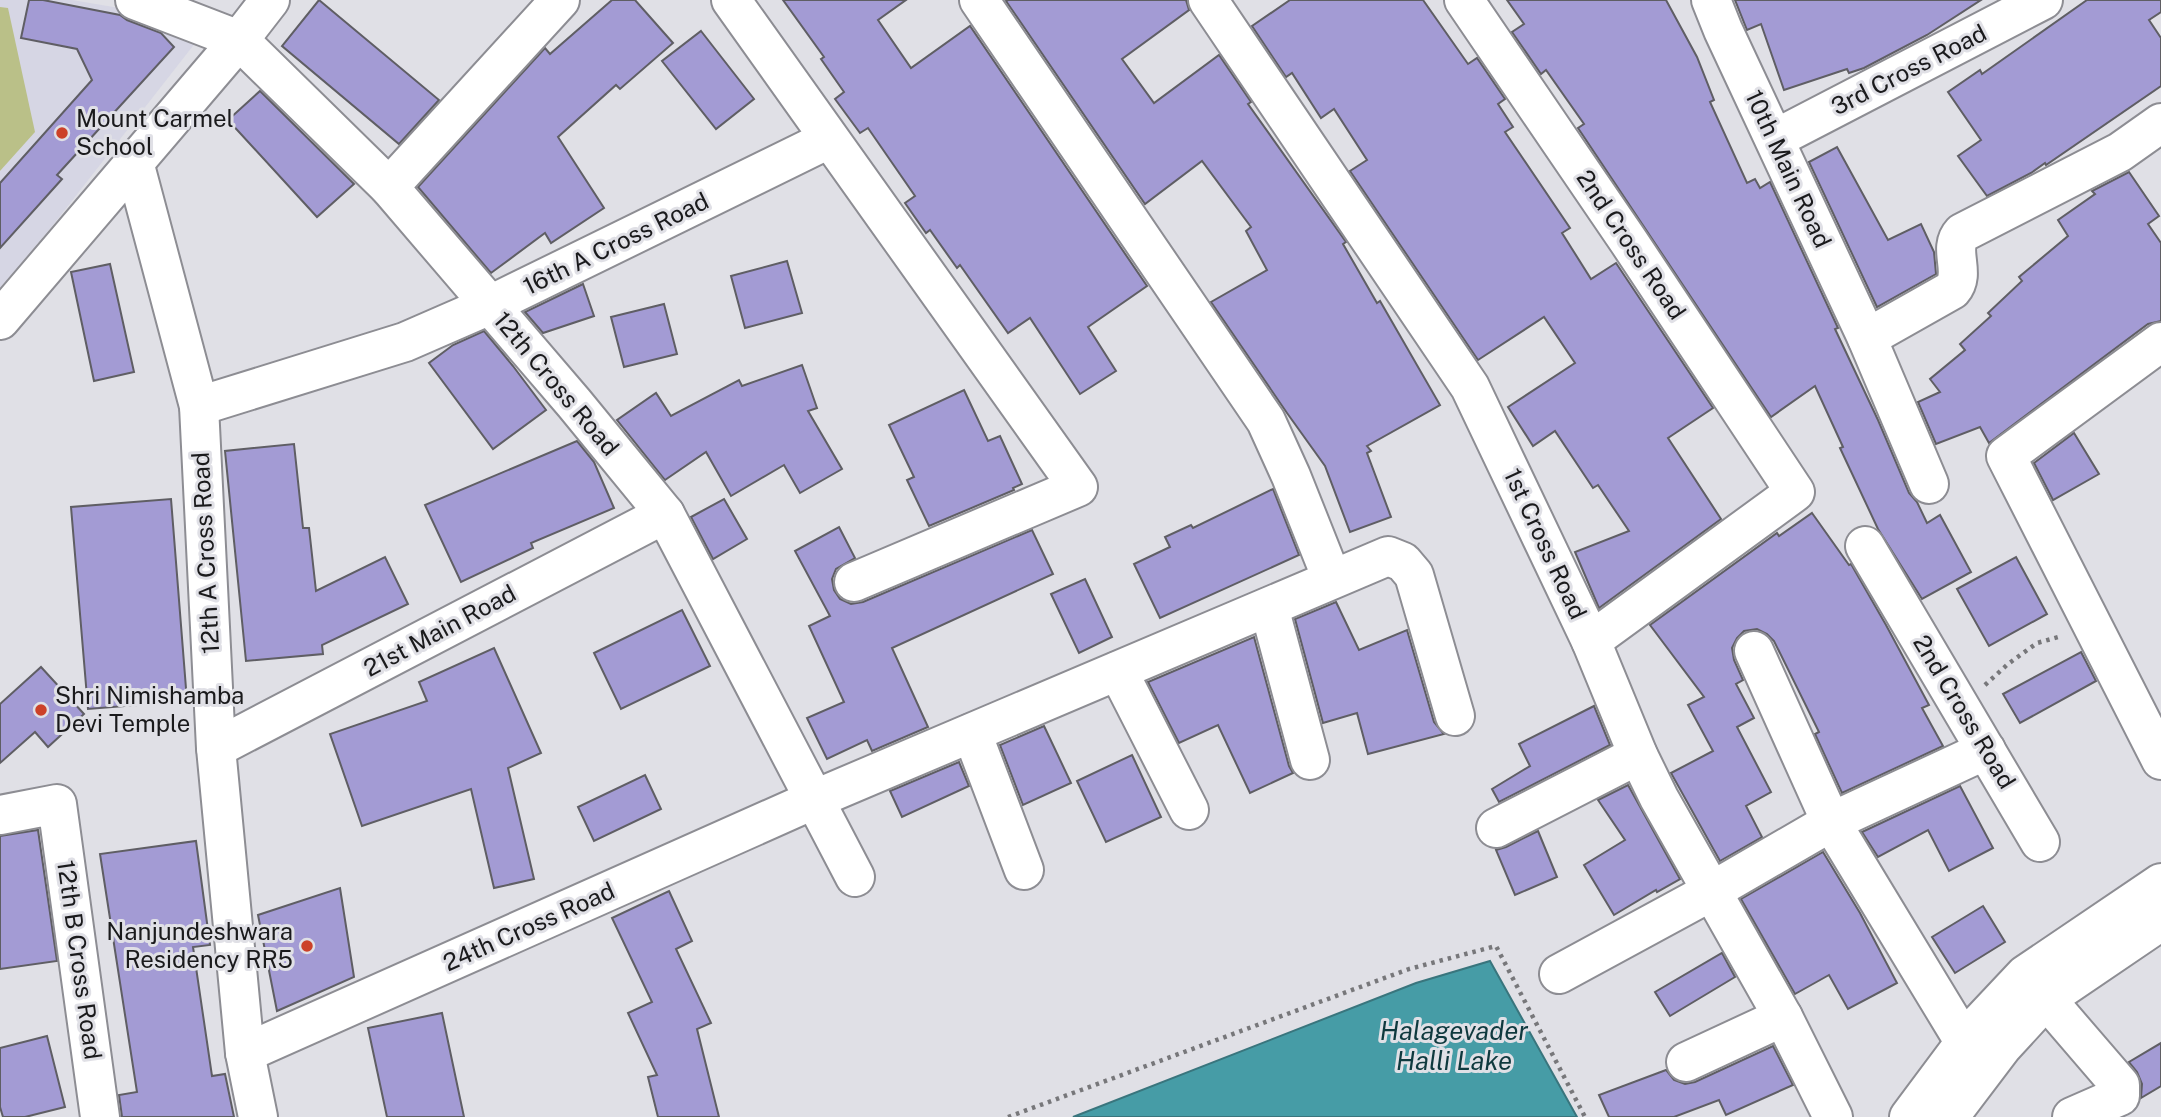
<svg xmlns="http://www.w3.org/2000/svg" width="2161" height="1117" font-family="'Public Sans',sans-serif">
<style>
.built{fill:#d6d6e4}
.green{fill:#bac088}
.water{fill:#469ca6;stroke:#39757d;stroke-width:2}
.building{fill:#a39bd4;stroke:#5f5e64;stroke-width:2}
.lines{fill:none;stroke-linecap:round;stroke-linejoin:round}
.minor-casing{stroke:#8d8d93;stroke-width:42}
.major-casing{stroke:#8d8d93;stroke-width:42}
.path{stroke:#77777a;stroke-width:4.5;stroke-dasharray:3.5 5;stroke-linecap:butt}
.minor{stroke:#fff;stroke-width:38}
.major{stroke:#fff;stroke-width:38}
.poi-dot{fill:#cc4129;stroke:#e0e0e6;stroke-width:2.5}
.labels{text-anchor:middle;stroke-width:6;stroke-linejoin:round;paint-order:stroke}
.street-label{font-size:24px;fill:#1a1a1c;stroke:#e0e0e6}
.poi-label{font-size:24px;fill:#1a1a1c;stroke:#e0e0e6;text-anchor:start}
.water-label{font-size:26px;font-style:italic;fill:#0f393e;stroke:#e0e0e6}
</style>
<rect width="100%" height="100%" fill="#e0e0e6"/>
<path class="built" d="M0 0H72L149 13 196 42 53 225 0 288Z"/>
<path class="green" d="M0 7 8 8 35 132 0 171Z"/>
<path class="water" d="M1490 961 1577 1117H1073L1416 983Z"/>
<g class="building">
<path d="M29 0H43L120 15 127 20 161 33 174 47 57 175 62 179 0 248V183L92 80 77 49 21 38Z"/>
<path d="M319 0 439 100 399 144 282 46Z"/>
<path d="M612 0H635L673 43 620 89 616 85 558 137 604 208 551 243 545 233 491 273 418 187 545 48 550 54Z"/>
<path d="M783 0H906L878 20 911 68 970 26 1147 286 1088 327 1116 371 1080 394 1030 318 1008 333 960 265 957 268 930 230 926 233 905 203 915 196 868 128 860 133 835 99 844 92 821 59 824 57Z"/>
<path d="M1008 0H1186L1189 10 1122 59 1154 103 1219 55 1251 102 1248 104 1346 242 1343 244 1377 303 1380 301 1440 405 1367 446 1371 451 1367 453 1391 517 1350 532 1325 466 1287 413 1211 302 1267 270 1246 231 1251 227 1202 161 1145 204 1006 1Z"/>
<path d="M1290 0H1423L1468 64 1477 58 1505 99 1498 104 1513 127 1505 132 1570 228 1562 233 1591 279 1616 263 1713 408 1668 438 1721 519 1599 608 1575 552 1629 531 1598 485 1593 488 1555 431 1533 446 1508 407 1575 363 1544 317 1478 360 1350 171 1367 160 1334 109 1321 118 1292 73 1286 77 1252 26Z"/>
<path d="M1507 0H1666L1697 57 1714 100 1710 102 1747 183 1755 179 1760 188 1770 182 1838 328 1835 329 1878 420 1909 493 1917 502 1927 523 1940 515 1971 572 1922 599 1878 529 1840 448 1843 447 1815 386 1771 417 1578 128 1584 124 1546 70 1541 74 1512 32 1524 24Z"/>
<path d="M1735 0H1981L1927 35 1864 68 1849 73 1847 69 1784 90 1761 24 1747 30Z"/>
<path d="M2087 0H2161V12L2149 20 2161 38V86L2046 165 2045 163 2031 173 1987 196 1958 156 1981 140 1948 92 1980 70 1982 74Z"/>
<path d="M701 31 754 99 716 129 662 61Z"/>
<path d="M260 91 354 184 317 217 228 120Z"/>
<path d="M1837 147 1888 240 1921 224 1934 252 1936 274 1877 307 1809 162Z"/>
<path d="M2129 172 2159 216 2148 224 2161 243V321L2148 324 1989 443 1980 427 1936 444 1918 402 1940 392 1930 379 1965 350 1960 344 1991 316 1988 313 2022 281 2019 277 2068 236 2058 220 2095 194 2092 191Z"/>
<path d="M787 261 802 313 745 328 731 276Z"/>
<path d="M110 264 134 372 94 381 71 272Z"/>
<path d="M583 284 594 316 543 333 525 312Z"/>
<path d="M664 304 677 354 624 367 611 317Z"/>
<path d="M484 331 513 366 546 410 493 449 429 363 453 345Z"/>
<path d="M802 365 817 408 808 411 842 469 800 493 784 465 731 496 706 452 665 480 617 420 656 393 671 416 739 380 742 386Z"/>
<path d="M964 390 988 441 1000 436 1022 484 1013 488 1014 490 929 526 907 480 914 477 889 425Z"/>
<path d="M2074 433 2099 474 2053 500 2034 463Z"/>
<path d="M577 441 594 462 614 508 531 543 533 548 461 582 425 505Z"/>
<path d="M294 444 303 528H309L316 591 385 557 408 604 322 645 323 654 246 661 225 451Z"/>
<path d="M1273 489 1299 555 1160 618 1134 564 1170 547 1165 537 1191 525 1193 528Z"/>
<path d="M171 499 187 701 88 709 71 507Z"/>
<path d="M724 499 747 539 713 559 691 517Z"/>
<path d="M1812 513 1849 565 1851 564 1886 625 1929 705 1922 708 1943 746 1842 793 1815 734 1819 732 1774 641 1767 634 1757 629 1744 631 1737 638 1732 648 1734 660 1743 680 1736 684 1754 718 1737 727 1771 792 1746 806 1762 837 1720 861 1671 773 1713 751 1688 705 1704 697 1650 625 1777 533 1779 536Z"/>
<path d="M839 527 855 558 836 569 832 579 834 590 840 599 851 604 863 602 1032 530 1053 574 892 648 928 727 872 751 867 740 827 759 807 718 844 702 809 626 830 616 795 551Z"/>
<path d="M2016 557 2047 614 1989 646 1957 589Z"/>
<path d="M1085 579 1112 637 1079 653 1051 594Z"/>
<path d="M1336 602 1359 650 1407 630 1434 722 1444 734 1368 754 1357 713 1323 723 1295 619Z"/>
<path d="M682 610 710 666 621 709 594 653Z"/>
<path d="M1254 637 1289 766 1293 773 1250 793 1218 725 1179 743 1148 682Z"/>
<path d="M494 648 541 753 508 768 534 879 494 888 471 789 362 826 330 734 427 701 419 682Z"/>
<path d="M2081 652 2096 681 2020 723 2003 694Z"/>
<path d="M41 667 84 714 48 747 35 732 0 763V704Z"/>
<path d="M1594 706 1610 745 1499 802 1492 789 1530 766 1519 744Z"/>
<path d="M1044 726 1071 783 1023 805 1000 745Z"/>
<path d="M1132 755 1161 817 1106 842 1077 781Z"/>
<path d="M959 762 969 786 902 817 890 791Z"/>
<path d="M645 775 661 809 594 841 578 807Z"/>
<path d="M1628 785 1680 879 1657 892 1656 890 1614 915 1584 865 1625 840 1598 800Z"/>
<path d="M1960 786 1993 848 1949 871 1928 830 1878 857 1862 832Z"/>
<path d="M38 830 57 961 0 969V836Z"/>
<path d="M1538 831 1557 877 1515 895 1496 850 1506 847Z"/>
<path d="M196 841 210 945 193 947 212 1076 225 1074 234 1117H122L119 1095 137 1092 100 854Z"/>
<path d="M1823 852 1860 913 1897 983 1848 1009 1829 975 1795 994 1741 899Z"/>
<path d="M340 888 354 977 277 1011 258 915Z"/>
<path d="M669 891 692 941 676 949 711 1023 697 1029 719 1117H658L648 1077 657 1075 628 1013 652 1002 612 918Z"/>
<path d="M1983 906 2005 942 1955 973 1932 937Z"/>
<path d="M1722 953 1735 977 1670 1016 1655 992Z"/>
<path d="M442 1013 464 1117H387L368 1028Z"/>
<path d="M47 1036 65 1107 25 1117H3L0 1107V1048Z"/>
<path d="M2161 1043V1086L2141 1098 2142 1084 2137 1072 2129 1062Z"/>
<path d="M1773 1046 1793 1085 1726 1115 1719 1100 1674 1117H1609L1599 1095 1666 1070 1674 1080 1685 1084 1695 1082Z"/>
</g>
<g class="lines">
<defs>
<g id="minor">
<path d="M135 0 239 40 389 187 574 403 665 514 855 877"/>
<path d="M731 0 1078 487 854 582"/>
<path d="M979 0 1266 421 1291 476 1332 579"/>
<path d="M1208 0 1470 387 1591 641 1638 755 1659 798 1783 1017 1833 1117"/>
<path d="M1464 0 1629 242 1795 492 1591 641"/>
<path d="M1711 0 1723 30 1867 338 1929 484"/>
<path d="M1775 139 2043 0"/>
<path d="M134 162 199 406 216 748 245 1053 258 1117"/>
<path d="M389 187 560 0"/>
<path d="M0 320 239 40 270 0"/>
<path d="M1867 338 1952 290C1967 273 1947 249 1962 233L2120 152 2161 123"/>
<path d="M2161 342 2006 456 2161 760"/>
<path d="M199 406 405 342 490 305 829 139"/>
<path d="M1865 546 2040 842"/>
<path d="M1269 607 1310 760"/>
<path d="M1754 651 1831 822 1965 1043"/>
<path d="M1118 671 1189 810"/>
<path d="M972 733 1024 870"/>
<path d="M216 748 665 514"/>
<path d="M0 815 57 804 100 1117"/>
<path d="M1496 828 1638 755"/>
<path d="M1559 974 1712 891 1831 822 1986 750"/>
<path d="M2046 999 2120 1085V1096L2072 1117"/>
<path d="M245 1053 813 800 1388 556 1403 562 1414 575 1455 716"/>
<path d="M1686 1062 1783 1017"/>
</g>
<g id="major">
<path d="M1909 1117 1977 1026 2025 975 2161 883"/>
<path d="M1949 1117 2002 1047 2046 999 2161 921"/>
</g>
</defs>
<use href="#minor" class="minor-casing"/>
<use href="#major" class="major-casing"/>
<g class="path">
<path d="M1985 685 2008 664 2037 643 2062 636"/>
<path d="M1008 1117 1409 969 1496 946 1585 1117"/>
</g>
<use href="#minor" class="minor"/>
<use href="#major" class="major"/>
</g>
<g class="poi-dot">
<circle cx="62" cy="133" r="7"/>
<circle cx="41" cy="710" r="7"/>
<circle cx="307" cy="946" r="7"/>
</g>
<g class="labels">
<g class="street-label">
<text transform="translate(1909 70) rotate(-27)" y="8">3rd Cross Road</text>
<text transform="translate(1788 169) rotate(65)" y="8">10th Main Road</text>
<text transform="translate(616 244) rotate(-26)" y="8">16th A Cross Road</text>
<text transform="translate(1631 245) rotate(56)" y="8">2nd Cross Road</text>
<text transform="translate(556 384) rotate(50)" y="8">12th Cross Road</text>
<text transform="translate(1545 544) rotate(65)" y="8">1st Cross Road</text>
<text transform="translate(206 553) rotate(-93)" y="8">12th A Cross Road</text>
<text transform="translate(440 631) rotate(-28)" y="8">21st Main Road</text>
<text transform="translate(1964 712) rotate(59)" y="8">2nd Cross Road</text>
<text transform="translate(529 927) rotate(-24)" y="8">24th Cross Road</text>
<text transform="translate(79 960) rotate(82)" y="8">12th B Cross Road</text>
</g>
<g class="poi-label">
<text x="76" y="127">Mount Carmel<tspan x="76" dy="28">School</tspan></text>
<text x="55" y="704">Shri Nimishamba<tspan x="55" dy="28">Devi Temple</tspan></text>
<text x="293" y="940" text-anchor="end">Nanjundeshwara<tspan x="293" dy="28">Residency RR5</tspan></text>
</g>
<g class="water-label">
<text x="1454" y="1040">Halagevader<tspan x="1454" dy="30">Halli Lake</tspan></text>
</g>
</g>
</svg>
